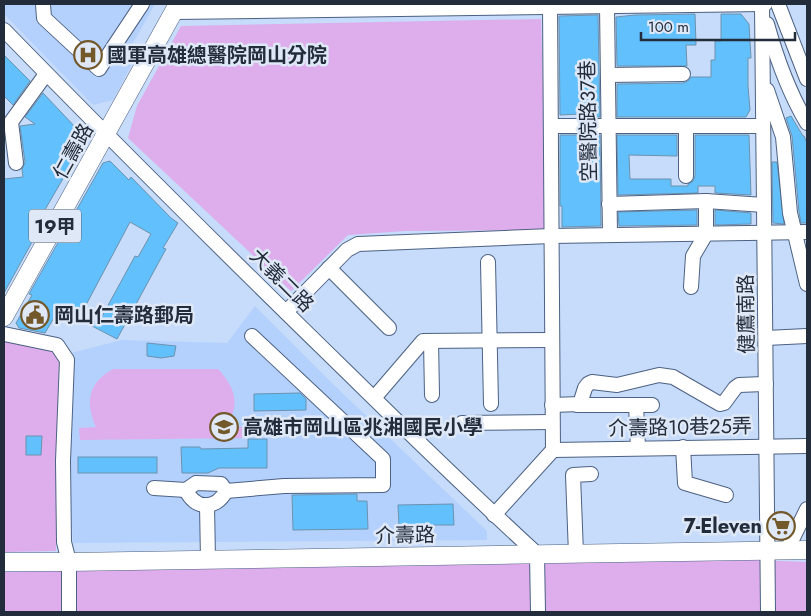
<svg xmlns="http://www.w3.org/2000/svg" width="811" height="616" font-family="Jost,'Noto Sans TC',sans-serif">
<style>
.built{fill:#b4d1fd}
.green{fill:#deadeb}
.building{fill:#62c1fd;stroke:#6b92ae}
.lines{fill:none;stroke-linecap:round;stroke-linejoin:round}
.minor-casing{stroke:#4c6183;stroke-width:16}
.major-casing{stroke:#4c6183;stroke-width:19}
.minor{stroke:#fff;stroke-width:14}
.major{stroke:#fff;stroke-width:18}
.labels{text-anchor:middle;stroke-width:5;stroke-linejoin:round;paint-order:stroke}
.shield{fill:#dee8f7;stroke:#5b6473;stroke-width:1}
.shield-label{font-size:19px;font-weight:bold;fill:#232c3b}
.poi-label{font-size:20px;font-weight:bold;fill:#232c3b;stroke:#dee8f7;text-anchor:start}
.street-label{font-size:20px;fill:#232c3b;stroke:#dee8f7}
</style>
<rect width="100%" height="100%" fill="#c7dbfa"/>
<g class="built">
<path d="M4 4H155L128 52 135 58 113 100 93 105 4 14Z"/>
<path d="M255 306 335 386 487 531V540L73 543 69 467 71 353 122 340 227 343Z"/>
</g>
<g class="green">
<path d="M541 19 547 230 405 231 348 235 291 291 128 138 137 106 181 26Z"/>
<path d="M4 340 51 349 59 362 56 551 4 552Z"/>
<path d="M113 369H218C236 388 242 408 223 428L246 427V438L80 440 79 428 96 427C85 402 88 383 113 369Z"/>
<path d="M756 560 807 562V612H4V572Z"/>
</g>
<g class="building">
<path d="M695 14 696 45H686L687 66H617L616 17 635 15Z"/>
<path d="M721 14H741L749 24 751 58H748V86L750 110 746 117H617V84L683 83 688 81 691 77H711V60H715V41H721Z"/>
<path d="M598 15 600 117H580V114L560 115 559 16Z"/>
<path d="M4 55 30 81 13 105 4 96Z"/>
<path d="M43 93 78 130 81 136 82 146 39 220 43 222 4 293V179L23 177 22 170 25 162 20 126 35 124 25 117Z"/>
<path d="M791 116 803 136H804L807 143V223H801L799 212 792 136 786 118Z"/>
<path d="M560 135H600L601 226 562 227V206H560Z"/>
<path d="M617 135H677V156L629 155 630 179H671V186H688V184L693 181 695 176V135H749L751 195 715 193V186H698V193L618 195Z"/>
<path d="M110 161 129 180 131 177 171 218 178 223 163 248 166 249 117 339 92 326 97 318 100 320 135 256 138 257 151 234 130 222 78 320 59 309 45 333 19 328 16 323 32 295 29 294 103 163Z"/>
<path d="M772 162H777L784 224 773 223Z"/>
<path d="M697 210V225L619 226 618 212Z"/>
<path d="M715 210 751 213V224L715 225Z"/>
<path d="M147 343 176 346 174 356 161 358 147 356Z"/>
<path d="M300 393 306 399V410L254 411V394Z"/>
<path d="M26 436H42L41 455H26Z"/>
<path d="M248 439H267V468H219L208 473H182L181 447H200L201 449 248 448Z"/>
<rect x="78" y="457" width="79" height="16"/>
<path d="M357 494V501H367L368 529 293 530 292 495Z"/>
<path d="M453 504 454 525H399L398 505Z"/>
</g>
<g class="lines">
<defs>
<g id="minor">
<path d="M43 4 44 18 99 69 142 4"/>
<path d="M550 4 553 450"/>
<path d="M778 4 807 79"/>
<path d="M762 5 768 612"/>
<path d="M607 6 610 235"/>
<path d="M174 12 765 4"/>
<path d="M767 24C777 60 788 91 807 123"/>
<path d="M4 30C116 145 231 259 346 371 409 433 472 494 537 554L538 612"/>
<path d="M608 75 683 74"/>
<path d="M767 90 783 137 790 213 807 284"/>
<path d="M551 126H763"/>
<path d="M686 126V176"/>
<path d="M16 163 11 122 46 74"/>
<path d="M609 204 706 201 764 205"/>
<path d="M488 262 491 404"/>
<path d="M329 268 389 328"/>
<path d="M691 287 693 256 706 234V201"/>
<path d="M286 312 347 250 358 244 551 236 807 232"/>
<path d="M4 334 57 345 67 360 63 461 64 542 69 562V612"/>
<path d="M766 338 807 336"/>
<path d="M431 341 432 395"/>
<path d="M374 398 423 341 552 340"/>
<path d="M552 405 580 404 585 388 588 384 592 382 617 385 659 375 673 377 720 404 724 403 735 388 739 385 766 384"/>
<path d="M577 405H652"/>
<path d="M636 405 638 448"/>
<path d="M462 423 552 422"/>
<path d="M683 447 685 483 726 495"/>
<path d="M553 450 807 446"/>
<path d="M154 488 186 490 196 483 221 484 226 491 284 486 383 485V459L252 336"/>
<path d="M186 490C195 510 216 510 226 491"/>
<path d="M207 505 208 559"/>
<path d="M494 515 553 450"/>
<path d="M787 550 807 509"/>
<path d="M576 554 573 475 591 474"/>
</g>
<g id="major">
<path d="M4 317 178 4"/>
<path d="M4 562H69L807 550"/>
</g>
</defs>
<use href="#minor" class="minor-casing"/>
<use href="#major" class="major-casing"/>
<use href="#minor" class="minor"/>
<use href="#major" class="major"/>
</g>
<defs>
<symbol id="hospital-ring" viewBox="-11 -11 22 22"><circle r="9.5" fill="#dee8f7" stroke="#73582a" stroke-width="1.5"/><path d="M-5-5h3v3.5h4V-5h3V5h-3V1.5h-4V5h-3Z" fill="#73582a"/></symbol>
<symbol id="civic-ring" viewBox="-11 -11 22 22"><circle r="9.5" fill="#dee8f7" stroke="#73582a" stroke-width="1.5"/><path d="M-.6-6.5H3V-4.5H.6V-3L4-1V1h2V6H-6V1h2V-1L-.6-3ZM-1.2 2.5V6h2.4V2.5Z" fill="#73582a"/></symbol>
<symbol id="school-ring" viewBox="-11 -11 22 22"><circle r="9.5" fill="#dee8f7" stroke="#73582a" stroke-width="1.5"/><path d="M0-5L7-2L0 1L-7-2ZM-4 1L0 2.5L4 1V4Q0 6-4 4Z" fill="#73582a"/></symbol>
<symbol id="supermarket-ring" viewBox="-11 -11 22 22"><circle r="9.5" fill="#dee8f7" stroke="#73582a" stroke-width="1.5"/><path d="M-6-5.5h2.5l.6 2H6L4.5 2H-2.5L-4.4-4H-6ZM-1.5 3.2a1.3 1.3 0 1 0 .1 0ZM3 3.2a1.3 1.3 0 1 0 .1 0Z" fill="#73582a"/></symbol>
</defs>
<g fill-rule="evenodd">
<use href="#hospital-ring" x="72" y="39" width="32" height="32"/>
<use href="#civic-ring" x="19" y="299" width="32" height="32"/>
<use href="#school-ring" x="208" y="411" width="32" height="32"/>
<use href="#supermarket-ring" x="765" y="510" width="32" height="32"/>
</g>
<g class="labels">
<rect class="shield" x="29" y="209.5" width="52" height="33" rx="4"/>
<g class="shield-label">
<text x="55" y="233">19甲</text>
</g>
<g class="poi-label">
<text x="107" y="62">國軍高雄總醫院岡山分院</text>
<text x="54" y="322">岡山仁壽路郵局</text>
<text x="243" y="434">高雄市岡山區兆湘國民小學</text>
<text x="762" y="533" text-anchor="end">7-Eleven</text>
</g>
<g class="street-label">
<text transform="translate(588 121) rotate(-91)" y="7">空醫院路37巷</text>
<text transform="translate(73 151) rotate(-61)" y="7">仁壽路</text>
<text transform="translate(282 280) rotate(45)" y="7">大義二路</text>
<text transform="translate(746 314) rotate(-91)" y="7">健鷹南路</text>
<text transform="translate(680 427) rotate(-1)" y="7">介壽路10巷25弄</text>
<text transform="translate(405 535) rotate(-1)" y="7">介壽路</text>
</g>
</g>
<rect width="811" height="616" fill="none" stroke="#232c3b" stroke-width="10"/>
<path d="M641 32v8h154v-8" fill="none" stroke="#232c3b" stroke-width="2.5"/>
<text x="648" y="32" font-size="15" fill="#232c3b" stroke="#dee8f7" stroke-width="4" paint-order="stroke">100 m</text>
</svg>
